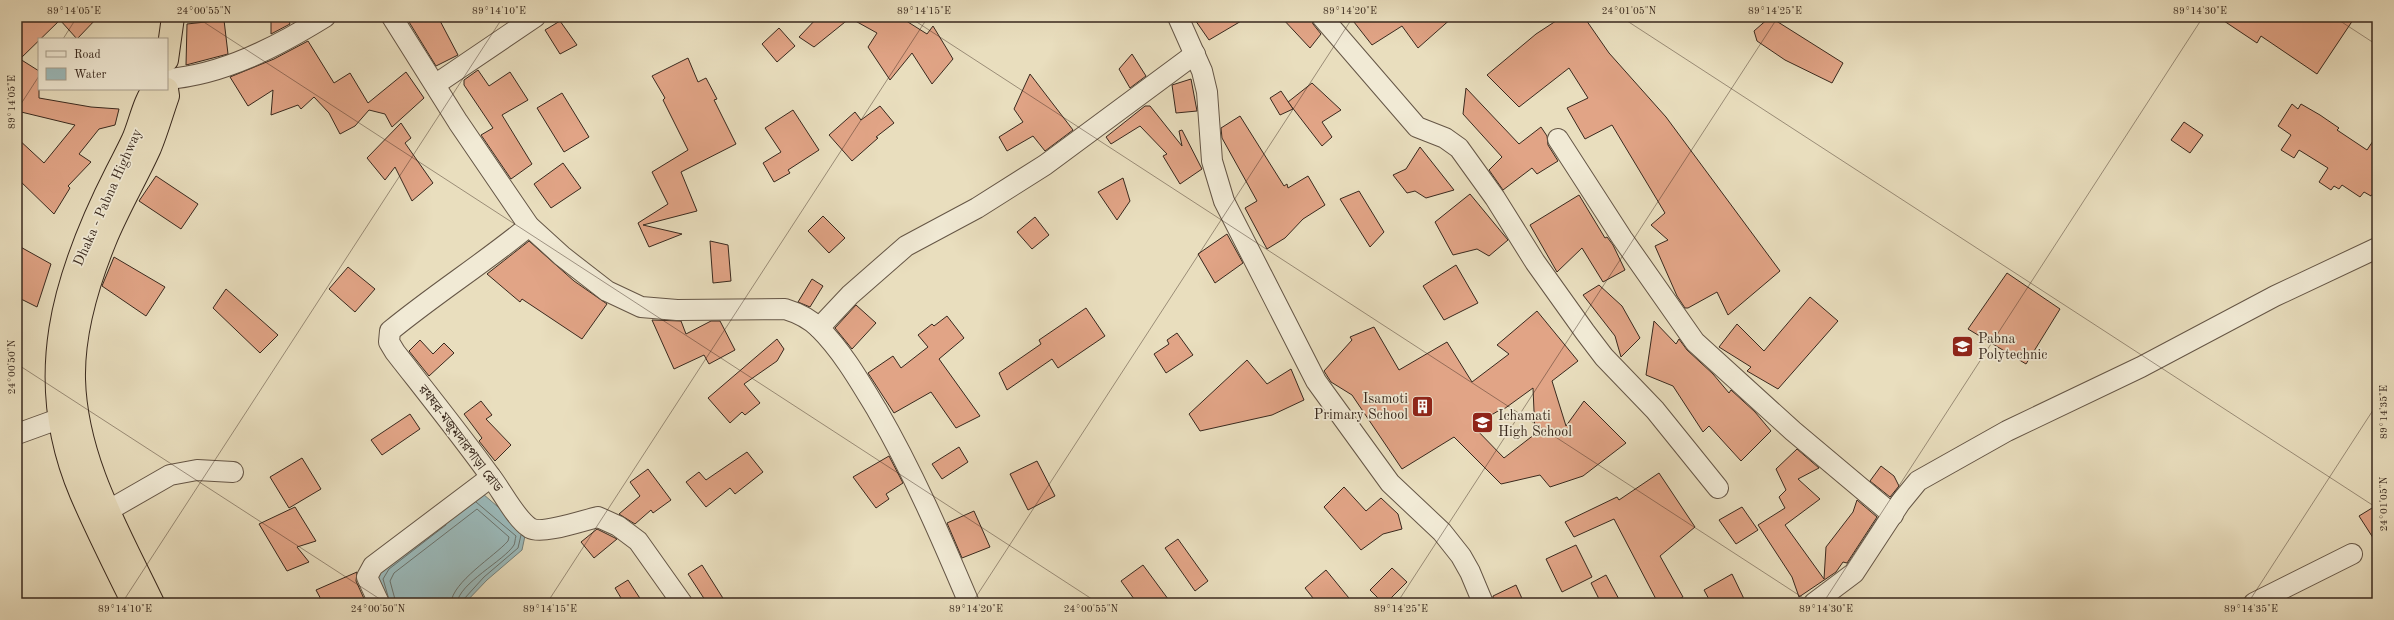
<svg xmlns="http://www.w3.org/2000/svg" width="2394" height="620" font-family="'Old Standard TT','Noto Serif Bengali',serif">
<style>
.water{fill:#9bbabb;stroke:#74807c}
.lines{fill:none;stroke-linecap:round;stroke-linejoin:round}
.shore{stroke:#6a726c;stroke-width:1}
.building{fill:#e1a486;stroke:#39291e;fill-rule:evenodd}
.minor-casing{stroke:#655646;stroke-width:22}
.highway-casing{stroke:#39291e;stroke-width:24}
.minor{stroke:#f1ead5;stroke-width:20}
.highway{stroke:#e9debe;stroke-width:22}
.ticks{fill:none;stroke:#39291e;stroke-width:1;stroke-opacity:0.45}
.labels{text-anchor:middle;stroke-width:3.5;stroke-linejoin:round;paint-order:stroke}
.street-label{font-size:14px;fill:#39291e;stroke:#f1ead5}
.poi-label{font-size:14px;fill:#39291e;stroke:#f1ead5;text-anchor:start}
.neatline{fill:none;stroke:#39291e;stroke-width:1.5}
.ticks-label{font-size:10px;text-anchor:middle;fill:#39291e}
</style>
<rect width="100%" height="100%" fill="#e9debe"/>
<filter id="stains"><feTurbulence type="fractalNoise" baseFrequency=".005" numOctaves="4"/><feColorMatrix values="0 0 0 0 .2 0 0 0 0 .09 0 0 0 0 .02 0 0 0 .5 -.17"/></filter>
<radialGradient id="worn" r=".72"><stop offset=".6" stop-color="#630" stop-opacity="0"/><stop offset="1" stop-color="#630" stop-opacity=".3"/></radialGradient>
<path class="water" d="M483 494 526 531 522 550 487 580 465 603H382L374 578Z"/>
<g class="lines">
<g class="shore">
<path d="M390 603 383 579 389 569 446 525"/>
<path d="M396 603 390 581 394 573 477 509 509 537 508 541C495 556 452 582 451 603"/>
<path d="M457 603C459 583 504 561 514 545 515 543 515 539 516 536L476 502"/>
<path d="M462 603 464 599 484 577 518 548 521 535"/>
</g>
</g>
<g class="building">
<path d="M17 17H98L77 39 60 20 20 59 39 71V98L91 107 119 109 115 125 99 129 79 154 91 162 68 186 70 188 54 214 17 178V138L44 163 75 125 17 111Z"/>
<path d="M271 17H287L290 24 271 34Z"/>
<path d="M406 17H438L458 55 436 66Z"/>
<path d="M818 17H900L927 34 933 26 953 59 932 84 912 53 890 80 868 47 877 33 850 18 814 47 799 37Z"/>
<path d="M1193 17H1248L1209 40Z"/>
<path d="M1281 17H1311L1313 24 1321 34 1310 48Z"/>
<path d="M1350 17H1453L1418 48 1402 26 1372 45Z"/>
<path d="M1562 17H1584L1609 53 1666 117 1780 271 1728 315 1717 292 1688 308H1685L1677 296 1655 246 1668 240 1651 225 1665 213 1612 125 1585 139 1567 108 1588 98 1569 68 1519 107 1487 75 1536 34Z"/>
<path d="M1770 17 1843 63 1832 83 1785 60 1757 41 1754 31Z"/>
<path d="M2218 17H2355L2317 74 2261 36 2257 43Z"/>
<path d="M224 20 228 54 186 65 187 24Z"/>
<path d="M560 21 577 45 560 54 545 30Z"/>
<path d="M779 28 795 46 777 62 762 44Z"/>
<path d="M308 41 334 83 350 73 368 103 406 72 424 98 392 127 385 114 369 110 355 126 340 134 329 113 314 97 301 109 298 105 271 115 273 90 248 106 230 77 274 59Z"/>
<path d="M1132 54 1146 76 1130 88 1119 69Z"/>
<path d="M688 58 698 82 706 78 717 99 714 100 736 144 681 172 697 211 643 225 682 234 649 247 638 223 668 204 652 172 688 150 663 100 665 98 652 76Z"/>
<path d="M478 70 489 86 510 72 528 100 502 115 532 164 511 179 481 135 493 128 464 85V80Z"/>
<path d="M1030 74 1073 130 1045 151 1033 136 1007 151 999 137 1023 122 1014 109Z"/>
<path d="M1191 79 1197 111 1176 113 1172 85Z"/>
<path d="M1312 83 1341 110 1322 122 1332 137 1322 146 1288 102Z"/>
<path d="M1466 88 1519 144 1541 127 1547 136 1548 145 1558 161 1537 174 1532 168 1503 190 1489 170 1502 157 1463 114Z"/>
<path d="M1281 91 1293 109 1280 115 1270 98Z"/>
<path d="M562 93 589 137 564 152 537 108Z"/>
<path d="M2292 104 2298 109 2301 104 2320 115 2339 128 2337 130 2367 150 2377 135V187L2371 196 2364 192 2360 197 2342 185 2339 189 2334 186 2331 190 2319 182 2328 168 2299 150 2294 158 2281 150 2291 135 2278 126Z"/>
<path d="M880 106 894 123 876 137 878 138 852 161 829 135 855 112 861 120Z"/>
<path d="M1145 106H1150L1182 146 1179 131 1182 130 1202 169 1180 184 1163 156 1167 154 1140 126 1111 144 1106 137Z"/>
<path d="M793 110 819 150 788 170 790 173 774 182 763 163 781 152 765 128Z"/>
<path d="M1240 116 1284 186 1287 184 1288 188 1308 176 1325 205 1303 219 1285 238 1267 249 1245 208 1257 201 1222 138 1221 128Z"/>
<path d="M2184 122 2203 135 2190 153 2171 140Z"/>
<path d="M401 123 411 138 405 143 433 183 412 201 395 167 385 180 367 158Z"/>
<path d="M1420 147 1454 190 1426 198 1415 191 1407 193 1393 175 1406 169Z"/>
<path d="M563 163 581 188 551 208 534 184Z"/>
<path d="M156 176 198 204 181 229 139 201Z"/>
<path d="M1123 178 1130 201 1117 220 1098 192Z"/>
<path d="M1359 191 1384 232 1370 247 1340 199Z"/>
<path d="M1470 194 1508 240 1489 256 1477 249 1453 255 1435 222Z"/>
<path d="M1579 195 1605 238 1607 237 1613 245 1625 270 1603 282 1582 248 1557 272 1530 225Z"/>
<path d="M823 216 845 238 829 253 808 231Z"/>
<path d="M1035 217 1049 235 1032 249 1017 232Z"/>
<path d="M1227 234 1243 263 1215 283 1198 254Z"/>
<path d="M529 241 574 281 607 304 582 339 522 299 520 302 487 274Z"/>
<path d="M710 241 728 245 731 281 713 283Z"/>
<path d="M17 245 51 264 37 307 17 297Z"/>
<path d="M114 257 165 287 146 316 102 286Z"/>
<path d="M1456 265 1478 303 1444 320 1423 286Z"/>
<path d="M348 267 375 289 355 312 329 289Z"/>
<path d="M2007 273 2060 309 2026 364 1968 329Z"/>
<path d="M812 279 823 286 810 307 798 302Z"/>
<path d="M1599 285 1622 306 1640 338 1621 357 1615 336 1583 295Z"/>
<path d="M226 289 278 335 260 353 213 308Z"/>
<path d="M1810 297 1838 321 1778 389 1747 371 1751 367 1719 347 1737 324 1764 351Z"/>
<path d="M856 305 876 323 852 349 835 328Z"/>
<path d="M1086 308 1105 336 1058 368 1052 359 1007 390 999 373 1041 344 1039 340Z"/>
<path d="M1537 311 1578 361 1552 381 1566 426 1584 401 1626 443 1583 476 1550 487 1540 475 1501 484 1454 437 1402 469 1352 395 1331 382 1324 371 1352 340 1350 337 1374 327 1399 370 1447 342 1472 382 1509 354 1497 345ZM1533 388 1535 434 1504 458 1473 426 1503 408 1504 409Z"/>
<path d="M947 316 964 338 939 359 980 416 956 428 931 392 894 413 868 373 893 356 901 368 928 347 918 335 932 324 934 326Z"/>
<path d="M652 320 681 321 686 334 711 321H720L735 350 709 364 704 355 674 369Z"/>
<path d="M1654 321 1676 344 1679 339 1687 350 1713 374 1729 393 1731 390 1755 412 1771 431 1741 461 1709 426 1703 432 1673 386 1646 375Z"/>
<path d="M1177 333 1193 355 1166 373 1154 354 1169 344 1167 340Z"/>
<path d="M777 339 784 349 777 361 744 384 760 403 745 415 742 412 730 423 708 398Z"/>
<path d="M420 340 433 354 444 343 454 353 429 376 409 351Z"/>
<path d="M1247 360 1267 384 1291 369 1304 400 1272 415 1200 431 1189 414Z"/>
<path d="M481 401 492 415 486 419 511 445 495 461 479 441 482 438 464 414Z"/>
<path d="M410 414 420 429 382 455 371 440Z"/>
<path d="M959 447 968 462 942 479 932 464Z"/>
<path d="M1797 449 1819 468 1798 479 1820 499 1785 525 1824 579 1826 547 1853 512 1857 500 1877 517 1847 563 1843 562 1836 572 1799 597 1792 577 1758 525 1785 508 1779 497 1786 490 1776 469Z"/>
<path d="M747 452 763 472 735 494 730 488 706 507 686 482 699 472 706 480Z"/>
<path d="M889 456 903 483 886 494 889 499 876 508 853 477Z"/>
<path d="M302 458 321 489 289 508 270 477Z"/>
<path d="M1037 461 1055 496 1028 510 1010 474Z"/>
<path d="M1881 466 1894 476 1899 486 1890 497 1870 481Z"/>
<path d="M648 469 671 500 653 513 651 510 635 524 619 514 640 496 630 482Z"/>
<path d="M1659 473 1695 527 1660 556 1683 597 1671 603H1658L1614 519 1574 537 1565 522 1617 497 1619 500Z"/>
<path d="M1344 487 1366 511 1381 498 1398 514 1402 529 1383 534 1361 550 1324 507Z"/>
<path d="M2377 505V544L2359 516Z"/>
<path d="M295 507 316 541 297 547 309 562 287 571 259 524Z"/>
<path d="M1742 507 1758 530 1736 544 1719 520Z"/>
<path d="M974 511 990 547 962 558 947 523Z"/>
<path d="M597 529 617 539 594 558 581 542Z"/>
<path d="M1178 539 1208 581 1195 591 1165 548Z"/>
<path d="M1576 545 1592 577 1562 592 1546 559Z"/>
<path d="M702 565 726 603H707L688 574Z"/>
<path d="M1143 565 1171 603H1137L1121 581Z"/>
<path d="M1392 568 1407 582 1386 603H1383L1370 590Z"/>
<path d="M1326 570 1353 603H1317L1305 588Z"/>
<path d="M357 572 356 581 366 603H323L316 590Z"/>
<path d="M1732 574 1746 603H1711L1704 590Z"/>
<path d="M1606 575 1621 603H1601L1591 583Z"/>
<path d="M628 580 643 603H624L615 588Z"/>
<path d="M1516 585 1524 603H1494L1493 596Z"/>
</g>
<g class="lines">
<defs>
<g id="minor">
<path d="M392 17 458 122 529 226 562 256 607 291 641 307 677 310 785 309C798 313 810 319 819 328 843 352 860 382 877 410 913 472 941 537 969 603"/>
<path d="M1178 17 1202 71 1207 92 1212 161 1224 201 1316 381 1390 483 1442 532 1461 556 1470 572 1483 603"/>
<path d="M1322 17 1417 127 1445 138 1459 148 1495 198 1535 262 1585 332 1604 357 1655 410 1718 488"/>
<path d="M167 79C223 75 278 46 325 17"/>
<path d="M436 84 535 17"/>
<path d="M1558 139 1622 238 1695 342 1793 431 1893 515"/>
<path d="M529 226C484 263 435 294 390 331L389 342 395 352C427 393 460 434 491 477 502 491 515 518 530 528 542 535 584 520 598 517L618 526 638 541 682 603"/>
<path d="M819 328 850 295 906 246 977 208 1045 165 1195 54"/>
<path d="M17 434 75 413"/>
<path d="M109 510 170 475 197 470 233 472"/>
<path d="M379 603 367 577 373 566 491 477"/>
<path d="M1814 603 1854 573 1900 503 1918 481 2007 431 2141 367 2275 296 2377 248"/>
<path d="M2254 603 2352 554"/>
</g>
<g id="highway">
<path d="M167 60 173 17"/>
<path d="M133 603C115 567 97 531 81 494 32 379 63 277 117 171 122 161 128 150 133 139 139 126 145 98 154 89"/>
<path d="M153 603C119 532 76 460 74 379 73 333 88 283 105 241 118 209 136 179 150 148 157 131 162 113 168 96L167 89"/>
</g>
</defs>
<use href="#minor" class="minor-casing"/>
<use href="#highway" class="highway-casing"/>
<use href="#minor" class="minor"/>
<use href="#highway" class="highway"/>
</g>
<path class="ticks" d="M196 17 1098 603M909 17 1811 603M1621 17 2377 508M2334 17 2377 45M63 39 77 17M17 110 39 76M17 364 386 603M122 603 503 17M547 603 928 17M972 603 1353 17M1397 603 1778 17M1823 603 2203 17M2248 603 2377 404"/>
<defs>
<symbol id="university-square" viewBox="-11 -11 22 22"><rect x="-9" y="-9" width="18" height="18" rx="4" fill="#8f2418" stroke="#f1ead5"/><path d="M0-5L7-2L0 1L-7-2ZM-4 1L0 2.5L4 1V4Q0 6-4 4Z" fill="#fff"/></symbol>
<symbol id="building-square" viewBox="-11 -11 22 22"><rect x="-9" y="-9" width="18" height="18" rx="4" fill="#8f2418" stroke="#f1ead5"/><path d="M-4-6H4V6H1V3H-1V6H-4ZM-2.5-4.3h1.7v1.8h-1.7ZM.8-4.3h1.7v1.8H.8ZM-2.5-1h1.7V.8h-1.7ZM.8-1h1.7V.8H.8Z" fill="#fff"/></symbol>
<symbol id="school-square" viewBox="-11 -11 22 22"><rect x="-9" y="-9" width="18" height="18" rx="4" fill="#8f2418" stroke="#f1ead5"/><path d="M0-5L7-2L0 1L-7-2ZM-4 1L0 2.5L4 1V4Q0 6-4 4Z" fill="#fff"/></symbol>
</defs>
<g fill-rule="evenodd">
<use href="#university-square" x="1950" y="334" width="25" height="25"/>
<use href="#building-square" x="1410" y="394" width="25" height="25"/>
<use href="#school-square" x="1470" y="410" width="25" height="25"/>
</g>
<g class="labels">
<g class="street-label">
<text transform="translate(107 197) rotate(-66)" y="5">Dhaka - Pabna Highway</text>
<text transform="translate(461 438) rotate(53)" y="5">রথঘর-মজুমদারপাড়া রোড</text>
</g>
<g class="poi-label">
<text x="1978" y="343">Pabna<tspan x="1978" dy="16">Polytechnic</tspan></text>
<text x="1408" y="403" text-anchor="end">Isamoti<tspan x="1408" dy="16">Primary School</tspan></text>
<text x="1498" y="420">Ichamati<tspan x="1498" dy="16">High School</tspan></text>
</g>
</g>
<rect width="2394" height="620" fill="none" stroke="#e9debe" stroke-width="44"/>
<rect x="38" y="38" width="130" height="52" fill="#f1ead5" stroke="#a79d8c"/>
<rect x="46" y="51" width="20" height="6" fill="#f1ead5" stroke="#a79d8c"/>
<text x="74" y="58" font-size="12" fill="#39291e">Road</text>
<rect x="46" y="68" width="20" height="12" fill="#9bbabb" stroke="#a79d8c"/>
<text x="74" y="78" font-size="12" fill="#39291e">Water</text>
<rect x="22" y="22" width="2350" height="576" class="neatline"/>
<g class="ticks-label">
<text x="74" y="14">89°14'05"E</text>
<text x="204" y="14">24°00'55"N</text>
<text x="499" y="14">89°14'10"E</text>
<text x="924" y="14">89°14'15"E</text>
<text x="1350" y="14">89°14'20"E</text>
<text x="1629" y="14">24°01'05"N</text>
<text x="1775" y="14">89°14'25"E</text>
<text x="2200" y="14">89°14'30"E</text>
<text transform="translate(11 102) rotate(-90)" y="4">89°14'05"E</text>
<text transform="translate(11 367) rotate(-90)" y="4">24°00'50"N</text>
<text transform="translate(2383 412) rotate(-90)" y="4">89°14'35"E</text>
<text transform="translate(2383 504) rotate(-90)" y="4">24°01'05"N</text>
<text x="125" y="612">89°14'10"E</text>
<text x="378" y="612">24°00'50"N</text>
<text x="550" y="612">89°14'15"E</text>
<text x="976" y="612">89°14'20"E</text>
<text x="1091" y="612">24°00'55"N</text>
<text x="1401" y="612">89°14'25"E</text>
<text x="1826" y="612">89°14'30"E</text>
<text x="2251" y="612">89°14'35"E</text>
</g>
<rect width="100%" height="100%" filter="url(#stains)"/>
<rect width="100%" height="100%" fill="url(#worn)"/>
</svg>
